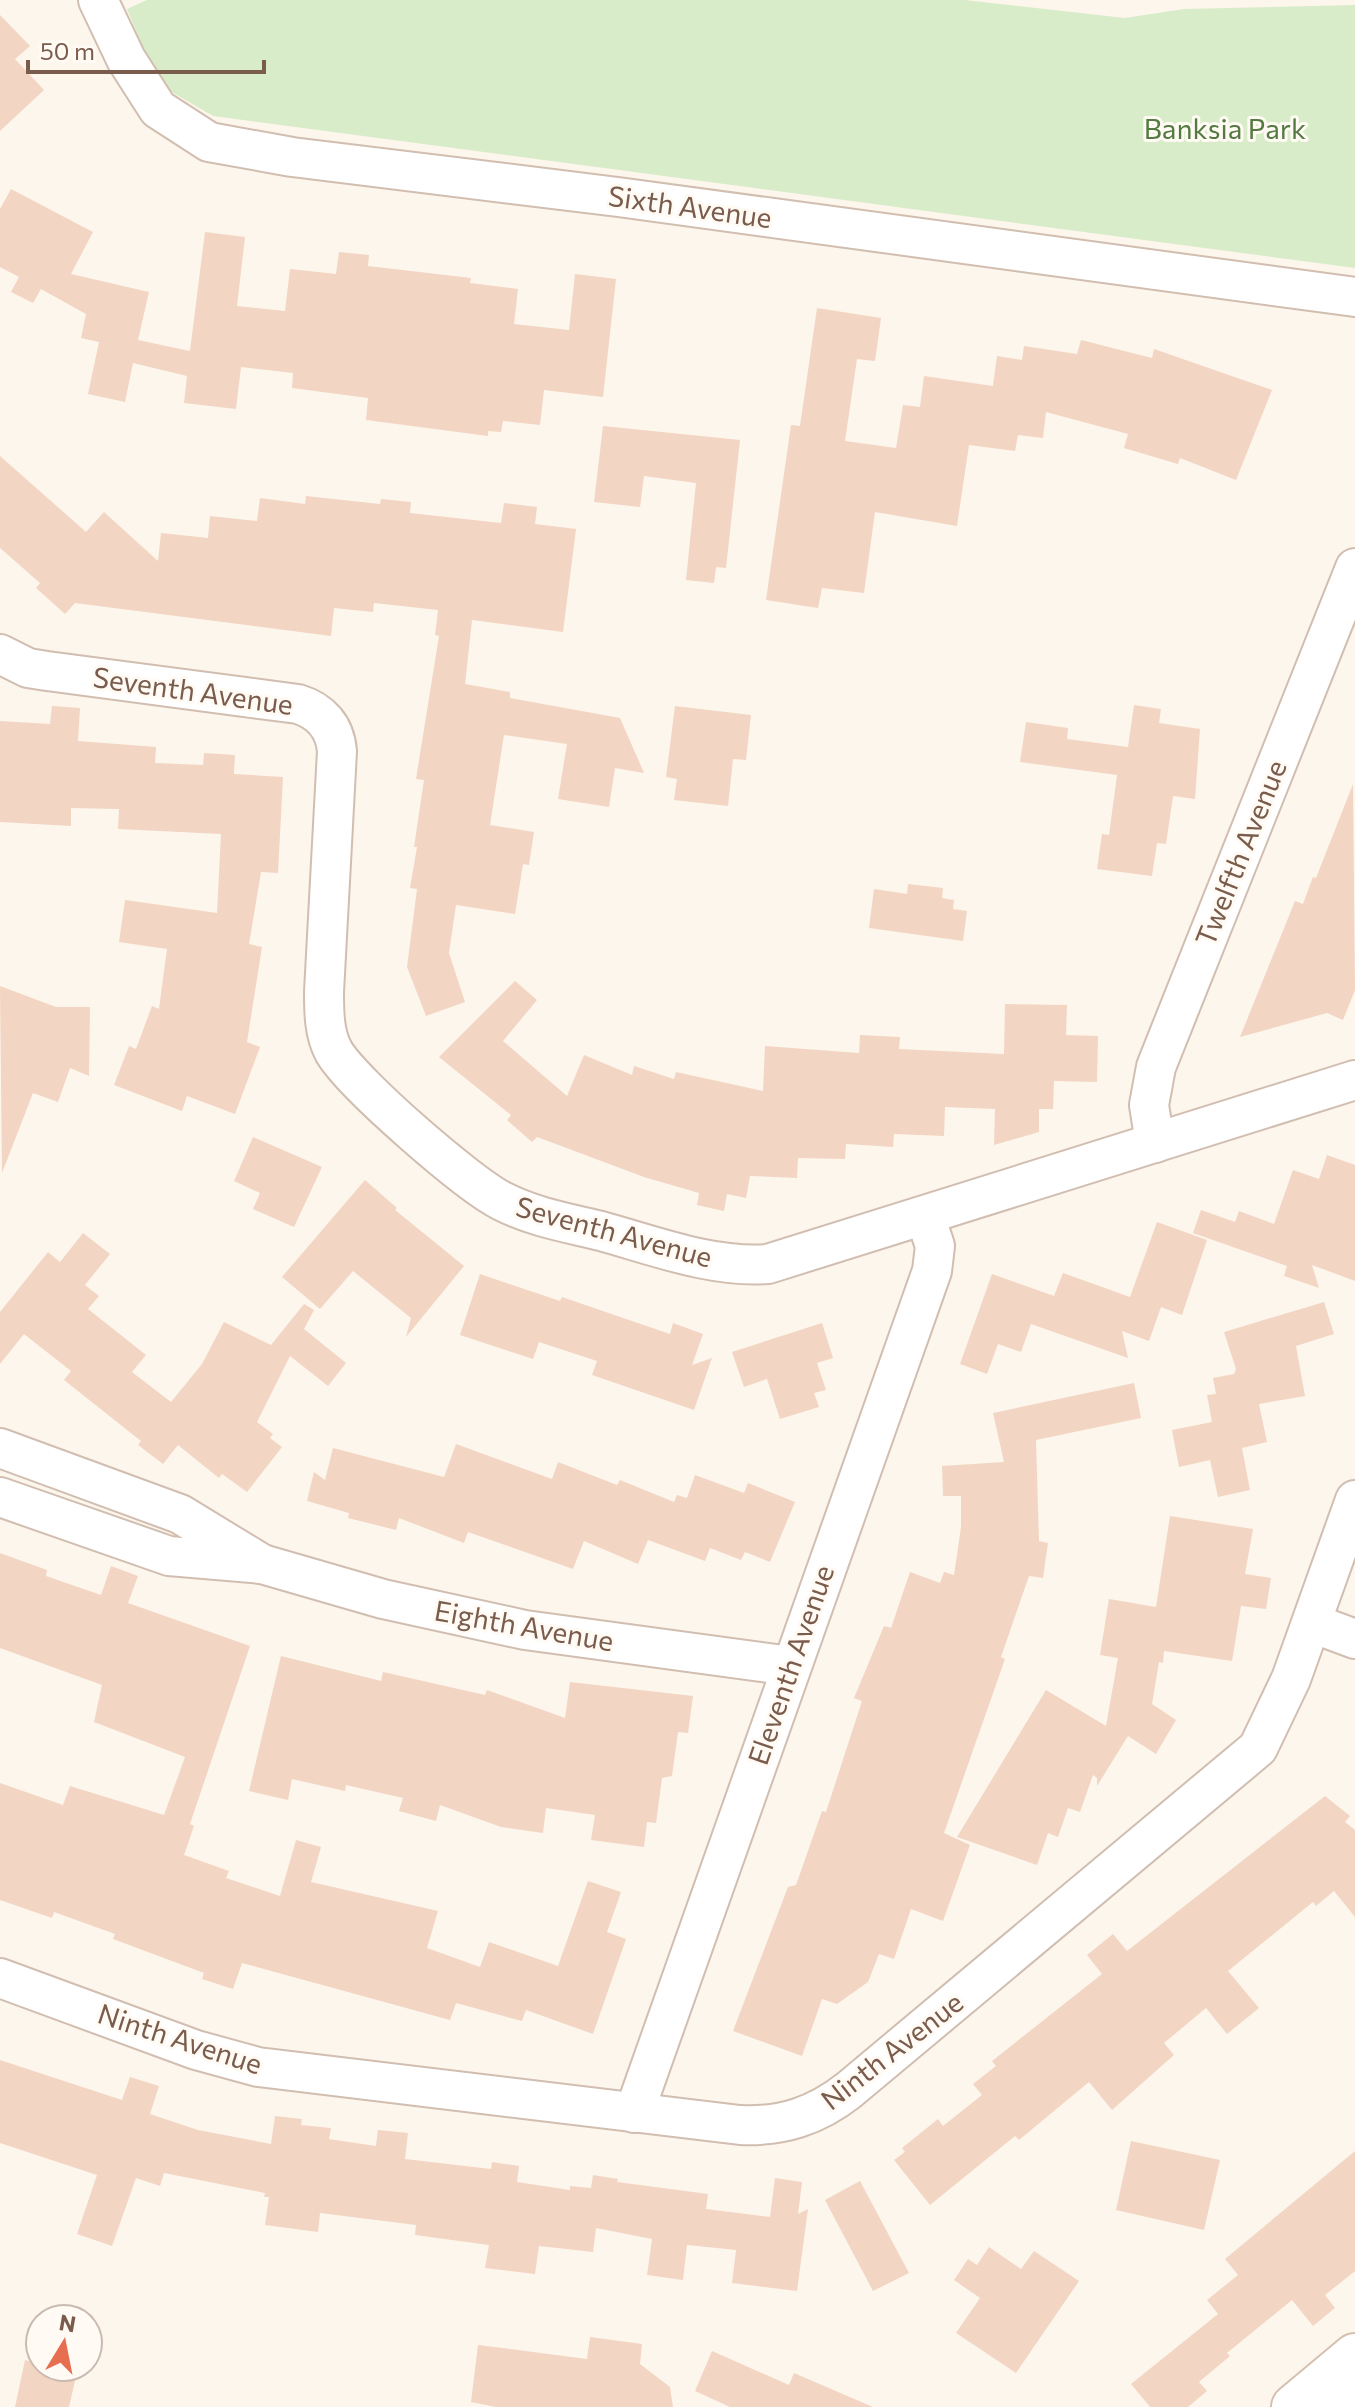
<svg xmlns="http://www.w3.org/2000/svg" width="1355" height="2407" font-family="Commissioner,sans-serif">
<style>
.green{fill:#d8ecc9}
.building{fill:#f3d5c3}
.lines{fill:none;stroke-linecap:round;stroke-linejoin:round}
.minor-casing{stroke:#d1beb0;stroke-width:42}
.secondary-casing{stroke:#d6c0b0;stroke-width:48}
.minor{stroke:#fff;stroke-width:38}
.secondary{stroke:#fff;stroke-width:44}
.labels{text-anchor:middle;stroke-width:6;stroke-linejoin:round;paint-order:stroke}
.park-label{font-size:28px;fill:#537a41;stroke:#fffaf3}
.street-label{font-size:28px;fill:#7a5c4d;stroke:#fffaf3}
</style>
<rect width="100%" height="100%" fill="#fdf6ec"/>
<path class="green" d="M147 0H965L1125 18 1184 9 1355 5V268L213 116 158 84 127 9Z"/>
<g class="building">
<path d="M0 15 30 46 15 59 44 90 0 131Z"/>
<path d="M11 189 93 232 71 274 149 292 138 340 190 351 205 232 245 237 237 306 285 311 290 269 336 274 339 252 369 255 368 266 471 278 470 283 518 289 514 324 569 330 575 274 616 279 603 397 544 390 540 425 503 421 501 432 488 431V436L366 420 368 398 292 388 293 373 241 367 236 409 184 403 187 376 133 363 125 402 88 394 99 342 81 338 86 314 41 289 33 303 11 292 19 277 0 267V209Z"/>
<path d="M817 308 881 318 875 361 857 359 845 441 896 448 903 405 920 407 924 376 993 386 997 356 1022 360 1024 346 1077 354 1081 340 1152 358 1154 349 1272 390 1236 480 1180 458 1178 464 1124 448 1128 434 1046 412 1043 438 1018 435 1015 451 969 445 957 526 875 512 864 593 822 588 818 608 766 600 791 425 800 426Z"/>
<path d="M603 426 740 440 726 568 716 567 714 583 686 580 696 483 644 476 640 507 594 502Z"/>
<path d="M0 456 86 532 104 512 158 561 161 533 208 538 210 516 257 521 260 498 305 504 306 496 380 504 381 499 411 502 410 513 501 523 504 503 537 507 535 524 576 529 563 632 472 620 465 684 510 692V698L620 718 644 773 615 768 609 807 558 799 567 744 504 735 490 825 534 832 529 865 523 864 515 914 456 905 449 953 465 1002 426 1016 407 967 417 889 410 888 417 847H414L424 780 416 779 439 636 435 635 438 610 374 603 373 612 334 608 331 636 75 603 65 614 36 588 40 583 0 548Z"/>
<path d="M1134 705 1161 709 1159 723 1200 729 1195 799 1173 796 1166 844 1157 843 1152 876 1097 869 1102 834 1109 835 1117 775 1020 762 1026 722 1068 728 1067 739 1128 747Z"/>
<path d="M52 706 80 708 78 741 156 747 155 763 203 765 204 753 235 755 234 774 283 777 278 873 261 872 249 944 262 947 247 1042 260 1047 235 1114 187 1096 182 1111 114 1085 129 1046 136 1049 152 1006 159 1009 167 949 119 942 125 900 217 913 221 834 118 829 119 809 71 808V826L0 822V721L50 724Z"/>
<path d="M675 706 751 715 746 760 733 759 728 806 674 800 677 779 666 777Z"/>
<path d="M1353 784 1355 990 1343 1020 1327 1013 1240 1037 1295 901 1303 904 1313 877 1316 878Z"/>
<path d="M908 884 943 888 942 898 954 900 953 909 967 911 963 941 869 928 874 889 907 894Z"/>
<path d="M515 981 537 1000 503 1041 567 1096 584 1055 632 1075 634 1066 674 1079 676 1072 763 1091 765 1046 859 1053 860 1035 900 1037 899 1049 1004 1054 1005 1004 1067 1005 1066 1035 1098 1036 1097 1082 1054 1081 1053 1109H1039V1132L994 1145 995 1109 945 1107 944 1136 894 1134 893 1147 846 1144 845 1159 798 1158 797 1178 750 1176 746 1198 727 1194 724 1211 697 1205 699 1193 644 1177 537 1137 532 1142 507 1120 511 1115 439 1057Z"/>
<path d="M0 986 56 1007H90L89 1076 70 1068 58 1102 33 1093 2 1173Z"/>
<path d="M253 1137 322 1167 294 1227 253 1209 260 1193 234 1181Z"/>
<path d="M1327 1155 1355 1165V1281L1312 1265 1319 1288 1284 1276 1287 1266 1193 1233 1201 1210 1235 1222 1239 1211 1274 1224 1293 1170 1319 1179Z"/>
<path d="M365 1180 397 1208 395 1210 464 1266 406 1337 411 1318 353 1271 320 1309 282 1277Z"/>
<path d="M1157 1222 1207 1240 1182 1315 1161 1307 1149 1341 1122 1331 1128 1358 1031 1324 1021 1352 998 1344 987 1374 960 1364 992 1274 1054 1296 1063 1273 1130 1297Z"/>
<path d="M83 1233 110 1254 85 1285 99 1296 88 1309 146 1355 132 1372 171 1402 202 1364 224 1322 271 1345 304 1304 314 1310 304 1329 346 1363 328 1386 290 1356 257 1422 273 1434 270 1438 282 1447 247 1492 222 1474 219 1478 178 1445 163 1464 138 1445 141 1441 64 1380 71 1371 24 1334 0 1364V1312L48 1252 60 1262Z"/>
<path d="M480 1274 560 1301 562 1297 670 1334 673 1323 703 1334 692 1365 712 1358 694 1410 592 1375 597 1361 539 1342 533 1359 460 1335Z"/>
<path d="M1324 1302 1334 1334 1296 1346 1305 1396 1259 1404 1267 1442 1242 1448 1250 1490 1218 1497 1210 1460 1179 1467 1172 1430 1212 1422 1207 1395 1216 1394 1213 1378 1234 1374 1236 1369 1224 1332Z"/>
<path d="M822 1323 833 1358 817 1363 826 1390 814 1393 819 1407 780 1419 767 1379 744 1387 732 1352Z"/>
<path d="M1134 1383 1141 1418 1036 1440 1039 1541 1048 1543 1043 1578 1029 1576 1001 1657 1005 1659 944 1833 970 1845 943 1921 911 1909 894 1959 879 1954 868 1982 837 2004 822 1999 802 2056 733 2031 788 1887 796 1885 822 1811 826 1812 862 1701 854 1698 884 1626 891 1628 910 1572 940 1583 944 1572 954 1575 961 1527V1496H943L942 1466 1004 1462 993 1413Z"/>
<path d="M456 1444 552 1479 558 1462 617 1485 620 1480 674 1502 677 1495 687 1498 695 1475 744 1493 748 1483 795 1502 770 1562 745 1552 741 1560 710 1548 705 1561 648 1540 638 1564 584 1541 573 1569 468 1532 464 1543 399 1518 396 1530 348 1518 349 1513 307 1501 314 1472 325 1480 333 1448 444 1477Z"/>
<path d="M1170 1516 1253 1529 1245 1574 1271 1578 1266 1609 1241 1606 1232 1661 1164 1651 1163 1663 1159 1662 1152 1704 1176 1720 1156 1754 1128 1736 1097 1786V1778L1093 1775 1080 1812 1068 1808 1058 1837 1048 1833 1037 1865 957 1837 1046 1690 1106 1726 1118 1658 1100 1655 1109 1599 1156 1607Z"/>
<path d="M0 1553 47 1570 46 1576 101 1595 111 1566 138 1576 128 1603 250 1646 190 1824 194 1826 184 1855 229 1871 226 1878 280 1896 296 1840 321 1847 311 1882 438 1911 427 1948 480 1967 489 1942 558 1966 588 1881 621 1892 607 1932 626 1939 593 2034 526 2010 522 2021 456 2003 450 2020 242 1963 233 1989 202 1979 204 1973 113 1939 115 1934 54 1912 52 1918 0 1900V1783L63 1805 70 1786 164 1815 185 1757 94 1722 102 1685 0 1648Z"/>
<path d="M281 1656 381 1681 383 1672 485 1695 487 1690 565 1718 570 1682 693 1696 688 1733 678 1732 672 1776 662 1778 656 1823 647 1822 644 1847 591 1840 595 1815 546 1808 543 1833 501 1827 440 1805 436 1821 399 1811 403 1798 346 1785 345 1791 292 1779 288 1800 249 1791Z"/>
<path d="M1325 1796 1350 1816 1345 1822 1355 1830V1917L1334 1891 1316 1906 1313 1902 1228 1971 1259 2008 1227 2034 1206 2008 1164 2043 1174 2055 1112 2110 1089 2082 1019 2140 1015 2136 930 2205 894 2160 905 2152 902 2148 938 2119 943 2126 982 2095 973 2084 996 2066 992 2061 1102 1974 1087 1955 1113 1934 1127 1951Z"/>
<path d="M0 2060 122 2100 130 2077 159 2086 150 2114 198 2130 271 2144 275 2116 302 2119 301 2125 331 2128 329 2139 376 2146 378 2130 408 2133 405 2159 491 2169 492 2162 519 2166 517 2182 570 2190V2186L591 2188 593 2175 618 2179 617 2182 708 2194 706 2209 770 2217 775 2178 802 2182 798 2214 808 2209 797 2291 732 2283 736 2250 687 2245 683 2280 647 2275 652 2239 596 2228 593 2252 539 2246 535 2274 485 2268 489 2245 415 2235 416 2225 320 2213 318 2232 265 2225 269 2197H264L265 2193 164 2173 160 2186 136 2178 112 2246 77 2234 97 2175 0 2143Z"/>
<path d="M1131 2141 1220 2160 1204 2230 1116 2210Z"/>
<path d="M1355 2151V2271L1325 2295 1335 2308 1313 2326 1292 2300 1227 2353 1230 2356 1199 2382 1207 2391 1188 2407H1150L1131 2384 1218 2314 1207 2300 1238 2275 1225 2259Z"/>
<path d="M860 2181 909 2273 873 2291 825 2200Z"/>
<path d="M989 2247 1021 2269 1034 2251 1079 2281 1016 2373 956 2333 980 2298 954 2280 968 2259 977 2265Z"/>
<path d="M590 2337 642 2344 640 2364 670 2387 673 2407H496L471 2402 478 2345 587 2359Z"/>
<path d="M712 2351 789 2385 794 2373 873 2407H730L695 2391Z"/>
<path d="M25 2360 40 2364V2367L77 2372 69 2407H15Z"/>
</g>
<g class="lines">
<defs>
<g id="minor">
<path d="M98 0 126 59 158 109 209 142 292 157 618 197 1355 297"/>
<path d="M0 654 28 668 47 671 298 704C321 711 335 727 337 751L324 992C324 1012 324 1034 334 1052 354 1085 467 1183 502 1201 533 1217 568 1223 601 1231 655 1246 712 1268 768 1264L1355 1080"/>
<path d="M1155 1143 1149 1105 1156 1067 1355 568"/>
<path d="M0 1448 180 1514 262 1564"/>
<path d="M0 1497 169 1556 262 1564 383 1599 525 1630 791 1666"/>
<path d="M1312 1623 1355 1639"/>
<path d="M0 1978 196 2050 258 2067 740 2125C782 2127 816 2116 849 2090L1258 1748 1291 1679 1355 1500"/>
<path d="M634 2113 932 1271 935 1246 925 1216"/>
</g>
<g id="secondary">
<path d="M1294 2407 1355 2356"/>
<path d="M1350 2407 1355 2402"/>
</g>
</defs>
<use href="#minor" class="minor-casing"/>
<use href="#secondary" class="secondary-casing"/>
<use href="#minor" class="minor"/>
<use href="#secondary" class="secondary"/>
</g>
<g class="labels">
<g class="park-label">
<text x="1225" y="139">Banksia Park</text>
</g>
<g class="street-label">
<text transform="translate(690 207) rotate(8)" y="10">Sixth Avenue</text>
<text transform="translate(193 691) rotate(8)" y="10">Seventh Avenue</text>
<text transform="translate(1241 853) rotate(-68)" y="10">Twelfth Avenue</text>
<text transform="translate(614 1232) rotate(15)" y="10">Seventh Avenue</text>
<text transform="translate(524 1626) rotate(10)" y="10">Eighth Avenue</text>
<text transform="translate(791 1665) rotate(-71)" y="10">Eleventh Avenue</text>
<text transform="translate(180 2039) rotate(18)" y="10">Ninth Avenue</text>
<text transform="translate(892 2051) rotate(-38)" y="10">Ninth Avenue</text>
</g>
</g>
<g transform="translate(64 2343) rotate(10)"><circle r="38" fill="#fffaf3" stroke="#cabbb1" stroke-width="2"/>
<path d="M0-6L14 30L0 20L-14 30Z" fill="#e76f51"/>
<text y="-12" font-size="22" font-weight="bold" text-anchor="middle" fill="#7a5c4d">N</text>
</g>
<path d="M28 60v12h236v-12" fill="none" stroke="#7a5c4d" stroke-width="4"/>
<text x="40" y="60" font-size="24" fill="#7a5c4d" stroke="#fffaf3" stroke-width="6" paint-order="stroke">50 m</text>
</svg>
